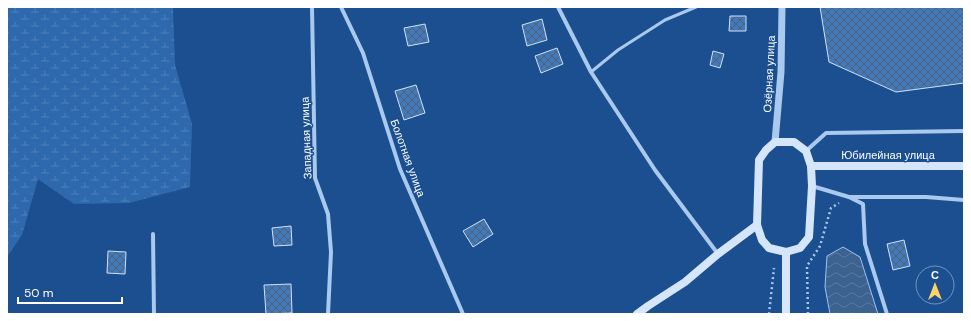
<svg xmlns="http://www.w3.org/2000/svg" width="971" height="321" font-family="'DM Sans',sans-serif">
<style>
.wetland{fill:url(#wetland-marsh)}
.water{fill:url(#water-waves);stroke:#9cc4f0}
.building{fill:url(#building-cross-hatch);stroke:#cfe3fa}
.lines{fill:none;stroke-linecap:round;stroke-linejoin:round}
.path{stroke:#a9c9ee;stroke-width:2.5;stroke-dasharray:2 3;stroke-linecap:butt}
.service{stroke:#a9c9ee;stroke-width:3}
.minor{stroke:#a9c9ee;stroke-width:4}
.tertiary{stroke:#a9c9ee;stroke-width:7}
.secondary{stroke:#d6e6fa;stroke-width:8}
.labels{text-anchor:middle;stroke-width:3;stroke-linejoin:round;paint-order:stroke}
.street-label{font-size:11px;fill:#fff;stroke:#1b4f8f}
</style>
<defs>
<pattern id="wetland-marsh" width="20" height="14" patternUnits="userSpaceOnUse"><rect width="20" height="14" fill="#2e69ad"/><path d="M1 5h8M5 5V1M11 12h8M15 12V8" fill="none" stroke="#4d80b9"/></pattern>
<pattern id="water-waves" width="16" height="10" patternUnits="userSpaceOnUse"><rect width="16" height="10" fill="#3c6290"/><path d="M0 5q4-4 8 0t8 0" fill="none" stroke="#597aa1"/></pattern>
<pattern id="building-cross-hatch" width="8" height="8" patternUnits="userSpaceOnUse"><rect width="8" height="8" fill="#4478b7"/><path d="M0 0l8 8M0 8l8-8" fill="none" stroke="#486282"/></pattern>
</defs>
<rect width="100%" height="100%" fill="#1b4f8f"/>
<path class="wetland" d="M7 7H173L175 65 192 124 190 187 129 203 74 204 38 179 22 235 7 257Z"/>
<path class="water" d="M843 247 860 257 878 314H830L825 287 827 256Z"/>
<g class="building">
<path d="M820 7H964V83L896 92 829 62Z"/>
<path d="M730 16H746V31H729Z"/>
<path d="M542 19 547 40 527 46 522 25Z"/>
<path d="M425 24 429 42 408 46 404 28Z"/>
<path d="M557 48 563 64 541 73 535 56Z"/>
<path d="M713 51 724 54 720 68 710 65Z"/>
<path d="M416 85 425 113 404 120 395 91Z"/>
<path d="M484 219 493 234 473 247 463 231Z"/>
<path d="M291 226 292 245 274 246 272 228Z"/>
<path d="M904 240 910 266 893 270 887 244Z"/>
<path d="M108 251 126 252 125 274 107 273Z"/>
<path d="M291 284 292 313 266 314 264 285Z"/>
</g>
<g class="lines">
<g class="path">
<path d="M769 314 774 268"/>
<path d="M808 314 807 266 820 246 831 208 839 203"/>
</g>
<path class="service" d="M591 72 618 50 665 20 696 7"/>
<g class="minor">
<path d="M312 7 315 178 328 214 331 252 328 314"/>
<path d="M341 7 363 53 400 169 463 314"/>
<path d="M558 7 591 72 655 170 718 254"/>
<path d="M806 151 826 133 964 131"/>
<path d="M812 186 849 197 863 204 865 244 887 314"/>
<path d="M850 197H926L964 200"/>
<path d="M153 234 154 314"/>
</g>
<path class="tertiary" d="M775 142 781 72 782 7"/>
<g class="secondary">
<path d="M775 142H794L806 151 811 166 812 186 809 237 800 248 786 252 769 248 762 240 757 225 759 160 766 150Z"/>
<path d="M811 166H964"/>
<path d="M786 252V314"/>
<path d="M637 314 648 306 685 282 718 254 757 225"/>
</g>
</g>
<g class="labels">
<g class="street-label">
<text transform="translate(769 74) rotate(-87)" y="4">Озёрная улица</text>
<text transform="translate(306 138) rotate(-92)" y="4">Западная улица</text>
<text x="888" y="159">Юбилейная улица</text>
<text transform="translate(408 158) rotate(70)" y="4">Болотная улица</text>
</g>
</g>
<rect width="971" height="321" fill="none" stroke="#ffffff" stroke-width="16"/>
<g transform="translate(935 285)"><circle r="19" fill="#1b4f8f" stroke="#7695bc"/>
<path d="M0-3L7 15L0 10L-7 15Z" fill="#ffd166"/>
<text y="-6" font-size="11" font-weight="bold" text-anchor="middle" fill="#ffffff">С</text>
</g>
<path d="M18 297v6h104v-6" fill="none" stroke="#ffffff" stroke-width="2"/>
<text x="24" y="297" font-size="12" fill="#ffffff" stroke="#1b4f8f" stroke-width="3" paint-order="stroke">50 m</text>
</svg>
